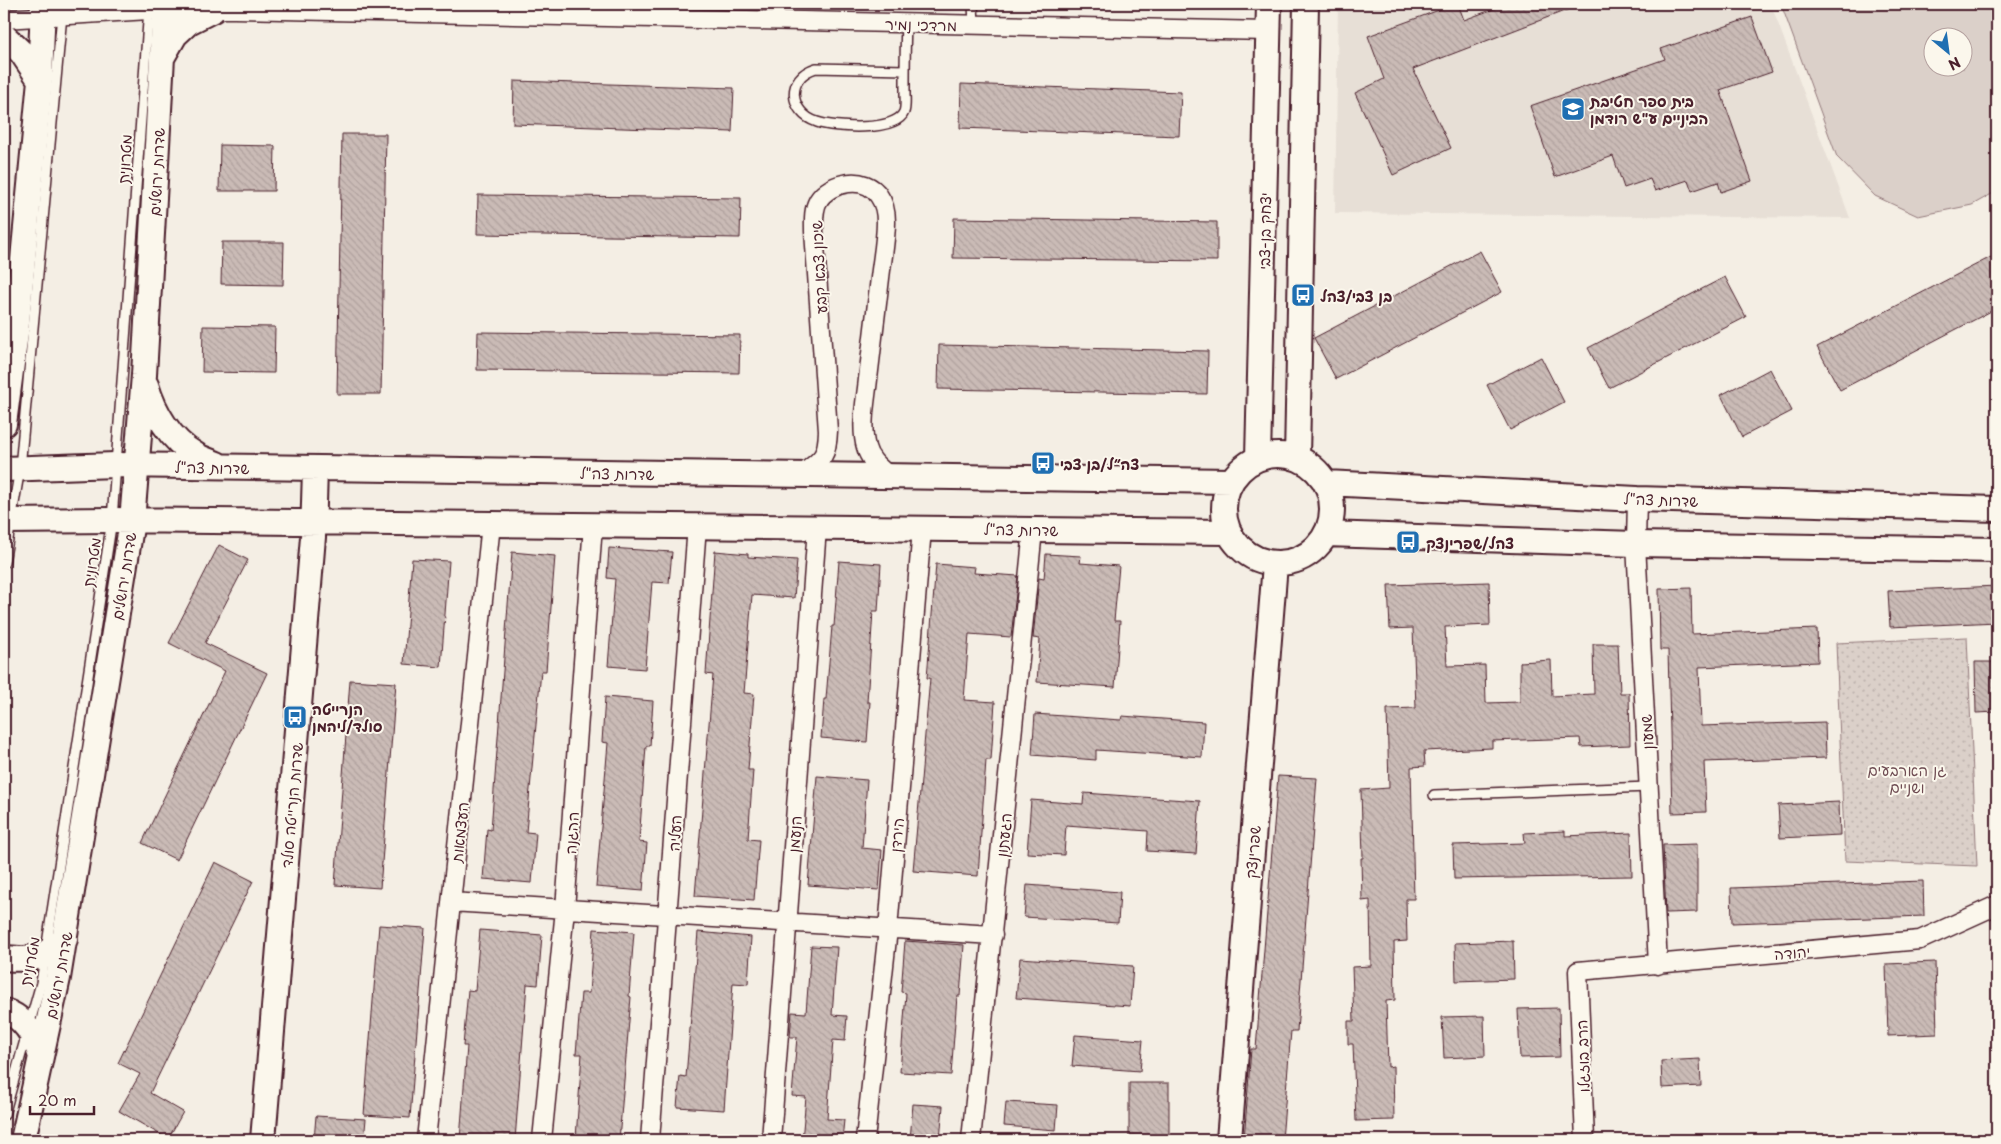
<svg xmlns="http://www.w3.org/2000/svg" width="2001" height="1144" viewBox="0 0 2001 1144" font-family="'Playpen Sans','Playpen Sans Hebrew',sans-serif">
	<defs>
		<pattern id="park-dots" width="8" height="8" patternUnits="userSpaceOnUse" patternTransform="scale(1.25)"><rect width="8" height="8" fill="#dbd0c9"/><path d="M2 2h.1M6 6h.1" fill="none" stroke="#bdb2ad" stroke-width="1.8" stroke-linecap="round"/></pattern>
		<pattern id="building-back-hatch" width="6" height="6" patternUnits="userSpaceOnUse" patternTransform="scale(1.25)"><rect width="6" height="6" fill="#cabbb6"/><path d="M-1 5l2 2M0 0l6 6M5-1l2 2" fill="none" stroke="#afa09d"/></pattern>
	</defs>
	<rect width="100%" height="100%" fill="#f4eee4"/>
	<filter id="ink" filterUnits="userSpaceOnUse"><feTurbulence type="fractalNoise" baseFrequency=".02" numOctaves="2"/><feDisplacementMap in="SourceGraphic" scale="10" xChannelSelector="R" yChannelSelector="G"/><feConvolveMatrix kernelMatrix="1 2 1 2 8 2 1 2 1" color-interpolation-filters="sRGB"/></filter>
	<g filter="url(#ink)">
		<path fill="#e7dfd6" d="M 1338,4 L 1771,4 L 1850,218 L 1335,213 Z"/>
		<path fill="#dbd0c9" stroke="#92787a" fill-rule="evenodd" d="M 1781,4 L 1997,4 L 1997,191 L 1972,205 L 1918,216 L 1875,196 L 1837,157 ZM 1934,38 L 1964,38 L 1964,68 L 1934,68 Z"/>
		<path fill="url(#park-dots)" stroke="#92787a" d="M 1967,637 L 1977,866 L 1845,861 L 1836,643 Z"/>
		<path fill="url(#building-back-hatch)" stroke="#4a1f2b" d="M 1437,4 L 1458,4 L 1464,20 L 1507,4 L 1580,4 L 1580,5 L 1413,69 L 1451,148 L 1393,175 L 1355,93 L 1384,79 L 1368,36 L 1439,10 Z
			M 1752,17 L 1772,72 L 1720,90 L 1752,181 L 1721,192 L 1718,182 L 1692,191 L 1688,180 L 1655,191 L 1650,179 L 1624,188 L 1613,156 L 1555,177 L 1530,106 L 1665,59 L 1661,49 Z
			M 514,81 L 734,88 L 732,132 L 513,124 Z
			M 961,84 L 1181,92 L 1179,136 L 960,128 Z
			M 342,134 L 386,134 L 381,394 L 337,394 Z
			M 220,145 L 275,146 L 274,191 L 219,191 Z
			M 478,195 L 741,198 L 740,238 L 477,234 Z
			M 954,218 L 1217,222 L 1217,261 L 953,258 Z
			M 222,242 L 284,242 L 283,285 L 221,284 Z
			M 1480,251 L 1502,292 L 1336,379 L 1314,338 Z
			M 1991,257 L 1997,268 L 1997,308 L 1840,390 L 1817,347 Z
			M 1725,277 L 1746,317 L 1609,388 L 1588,348 Z
			M 203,326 L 275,327 L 274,373 L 202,372 Z
			M 478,332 L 740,335 L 739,373 L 477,370 Z
			M 939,345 L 1208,351 L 1207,394 L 938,389 Z
			M 1541,357 L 1564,402 L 1510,430 L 1487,385 Z
			M 1770,369 L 1792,411 L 1742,437 L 1721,395 Z
			M 219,545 L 248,560 L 205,643 L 267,673 L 177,860 L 142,843 L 225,671 L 169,643 Z
			M 609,548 L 672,552 L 669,583 L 652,582 L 645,669 L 608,666 L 615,579 L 607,578 Z
			M 715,551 L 748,554 L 748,557 L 797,560 L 794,598 L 752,595 L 744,693 L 754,694 L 748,770 L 753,770 L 748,839 L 759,840 L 754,900 L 695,896 L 713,675 L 706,674 Z
			M 512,552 L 555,556 L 546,671 L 541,671 L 526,832 L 536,833 L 532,883 L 483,879 L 487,829 L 491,830 Z
			M 1046,554 L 1081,556 L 1080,563 L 1119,566 L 1114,621 L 1120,621 L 1115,687 L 1037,682 L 1040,639 L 1033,638 L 1039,578 L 1044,579 Z
			M 412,559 L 449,561 L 441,667 L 404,664 Z
			M 839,561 L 881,564 L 878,611 L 873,611 L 867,702 L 870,702 L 867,742 L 821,738 L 824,699 L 826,699 L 832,626 L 834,626 Z
			M 936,564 L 975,567 L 974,573 L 1018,576 L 1011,637 L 969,634 L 964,700 L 995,702 L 991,760 L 986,760 L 978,876 L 913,871 L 930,678 L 927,678 Z
			M 1489,582 L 1490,625 L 1445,627 L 1447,666 L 1485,665 L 1486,703 L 1520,702 L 1520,662 L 1551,660 L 1552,696 L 1594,694 L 1593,644 L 1618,644 L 1620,693 L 1629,693 L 1630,745 L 1581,747 L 1580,738 L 1492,741 L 1492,748 L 1424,751 L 1425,766 L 1411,767 L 1414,899 L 1406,899 L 1407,941 L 1394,942 L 1395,1000 L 1386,1001 L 1388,1067 L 1393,1066 L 1394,1120 L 1356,1121 L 1353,1044 L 1348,1044 L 1348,1021 L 1354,1021 L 1352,967 L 1371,966 L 1370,900 L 1362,901 L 1361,858 L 1363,858 L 1361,790 L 1389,788 L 1387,709 L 1416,708 L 1413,628 L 1390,629 L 1388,585 Z
			M 1997,586 L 1997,622 L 1890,627 L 1888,591 Z
			M 1691,588 L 1692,634 L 1817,629 L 1818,662 L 1699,667 L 1701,726 L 1825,722 L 1826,758 L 1704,762 L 1706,812 L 1672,813 L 1668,650 L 1660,650 L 1659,589 Z
			M 1975,662 L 1997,662 L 1997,712 L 1976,713 Z
			M 350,680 L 396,683 L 380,888 L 335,885 Z
			M 605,697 L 653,701 L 650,746 L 646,746 L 639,842 L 647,843 L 643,891 L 596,887 L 608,743 L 602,742 Z
			M 1035,714 L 1121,720 L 1122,716 L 1204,722 L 1202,757 L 1096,750 L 1096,760 L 1032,755 Z
			M 817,776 L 867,780 L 862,848 L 882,850 L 879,890 L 808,885 Z
			M 1278,776 L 1317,778 L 1297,1031 L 1291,1031 L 1282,1140 L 1244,1140 L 1251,1049 L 1256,1049 Z
			M 1084,793 L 1200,801 L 1196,854 L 1147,851 L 1148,831 L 1066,825 L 1064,855 L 1027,853 L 1031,800 L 1083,804 Z
			M 1839,802 L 1840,835 L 1780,838 L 1778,805 Z
			M 1565,831 L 1565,836 L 1631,833 L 1632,876 L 1454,879 L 1453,845 L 1525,843 L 1524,833 Z
			M 1697,844 L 1697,912 L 1666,913 L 1663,845 Z
			M 215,862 L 253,881 L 150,1093 L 183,1112 L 168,1139 L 119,1111 L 140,1074 L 118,1063 Z
			M 1923,881 L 1924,916 L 1732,923 L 1731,888 Z
			M 1027,885 L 1120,892 L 1118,923 L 1024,917 Z
			M 379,925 L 425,928 L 410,1118 L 364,1115 Z
			M 594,929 L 634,932 L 629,996 L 631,997 L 619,1140 L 576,1138 L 582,1054 L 576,1054 L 581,993 L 589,993 Z
			M 480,930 L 542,935 L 538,985 L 527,984 L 515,1140 L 460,1140 L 467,1046 L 463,1046 L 468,990 L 475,991 Z
			M 698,932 L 751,937 L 748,984 L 733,983 L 724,1110 L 677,1107 L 680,1076 L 686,1077 Z
			M 905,941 L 964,945 L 960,996 L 957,996 L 951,1075 L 900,1072 L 906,993 L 901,992 Z
			M 1513,941 L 1514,979 L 1456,981 L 1455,943 Z
			M 811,946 L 837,947 L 832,1015 L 847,1016 L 845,1041 L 833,1040 L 827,1119 L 844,1120 L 842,1140 L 802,1140 L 806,1097 L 792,1096 L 797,1037 L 790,1037 L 792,1012 L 806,1013 Z
			M 1020,958 L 1133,966 L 1130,1006 L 1016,998 Z
			M 1935,962 L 1937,1034 L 1888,1036 L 1886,964 Z
			M 1559,1008 L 1560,1057 L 1520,1058 L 1518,1009 Z
			M 1484,1016 L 1485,1056 L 1444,1058 L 1442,1017 Z
			M 1075,1035 L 1143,1040 L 1140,1071 L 1072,1066 Z
			M 1700,1059 L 1701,1086 L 1662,1088 L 1661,1061 Z
			M 1129,1083 L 1169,1083 L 1169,1140 L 1129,1140 Z
			M 1006,1102 L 1058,1105 L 1056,1130 L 1004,1126 Z
			M 913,1104 L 943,1106 L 940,1140 L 910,1140 Z
			M 316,1116 L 366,1119 L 364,1140 L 314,1140 Z"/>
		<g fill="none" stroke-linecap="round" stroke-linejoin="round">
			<g stroke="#4a1f2b" stroke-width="12">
				<path id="lane" d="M 973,4 L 974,25
					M 905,70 L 816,68 C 785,77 789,113 817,122 C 834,128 896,132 904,112 C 906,107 905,98 905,93 C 905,70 905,47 906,24
					M 4,563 L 20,468 L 63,4
					M 1434,795 L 1649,787
					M 4,1115 L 41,983 L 112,520 L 149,8"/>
			</g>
			<g stroke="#4a1f2b" stroke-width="21">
				<path id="street" d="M 4,19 L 165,9 L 234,9 L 1268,31
					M 801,475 C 822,459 827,458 828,431 C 823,364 818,297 814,231 C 814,221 813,210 818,201 C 830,181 866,175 879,196 C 884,203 886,214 886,222 C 886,240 882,260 880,278 C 876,312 872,346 868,379 C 866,400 860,426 866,447 C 869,460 880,468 889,476
					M 1637,499 L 1636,544 L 1658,965
					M 451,902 L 993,935
					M 426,1140 L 491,524
					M 542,1140 L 565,909 L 593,525
					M 650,1140 L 697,526
					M 771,1140 L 817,528
					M 865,1140 L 888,929 L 922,529
					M 971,1140 L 1033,530
					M 1585,1140 L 1578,971 L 1920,940 L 1997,905"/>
			</g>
			<g stroke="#4a1f2b" stroke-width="28">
				<path id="secondary" d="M 4,36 L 22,53 L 40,80
					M 163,56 L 175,35 L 189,22 L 213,10
					M 146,385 C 154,412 170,440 196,455 C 202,459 210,461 217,464
					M 4,424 L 16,333 L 40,80 L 43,4
					M1224 509a54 54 0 1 1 108 0a54 54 0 1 1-108 0Z
					M 1258,458 L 1269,4
					M 1297,458 L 1306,4
					M 4,469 L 115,465 L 1231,481
					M 1326,483 L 1637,499 L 1997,509
					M 4,521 L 112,520 L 1228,532
					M 1326,534 L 1636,544 L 1997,550
					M 4,958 C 34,961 42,958 65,939
					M 4,1011 C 25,1017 35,1037 41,1057
					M 23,1140 L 58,978 L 132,521 L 144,375 L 165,4
					M 263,1140 L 313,537 L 315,469
					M 1229,1140 L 1275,564"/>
			</g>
			<use href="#lane" stroke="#fbf7ec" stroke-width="9"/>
			<use href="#street" stroke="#fbf7ec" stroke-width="18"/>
			<use href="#secondary" stroke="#fbf7ec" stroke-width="24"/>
		</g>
	</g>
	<defs>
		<g id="school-square" transform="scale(1.25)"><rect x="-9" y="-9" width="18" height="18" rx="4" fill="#1f6fb2" stroke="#fbf7ec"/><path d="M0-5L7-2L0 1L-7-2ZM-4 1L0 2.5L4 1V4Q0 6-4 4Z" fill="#fff"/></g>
		<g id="bus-square" transform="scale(1.25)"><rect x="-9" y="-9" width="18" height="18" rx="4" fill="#1f6fb2" stroke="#fbf7ec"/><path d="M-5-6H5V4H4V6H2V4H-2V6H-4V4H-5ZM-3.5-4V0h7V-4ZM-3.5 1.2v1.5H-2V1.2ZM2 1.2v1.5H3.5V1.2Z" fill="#fff"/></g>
	</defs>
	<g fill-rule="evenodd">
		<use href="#school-square" x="1573" y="109"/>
		<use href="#bus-square" x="1303" y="295"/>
		<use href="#bus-square" x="1043" y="463"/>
		<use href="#bus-square" x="1408" y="542"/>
		<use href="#bus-square" x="295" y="717"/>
	</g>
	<g text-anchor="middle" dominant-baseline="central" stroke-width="4" stroke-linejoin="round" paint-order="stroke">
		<g font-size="15" fill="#4a1f2b" stroke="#fbf7ec">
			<text transform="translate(921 24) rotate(1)">מרדכי נמיר</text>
			<text transform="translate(124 159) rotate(-86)">מטרונית</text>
			<text transform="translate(156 172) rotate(-87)">שדרות ירושלים</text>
			<text transform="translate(1264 231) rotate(-89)">יצחק בן-צבי</text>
			<text transform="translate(818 267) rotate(-93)">שיכון צבא קבע</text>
			<text transform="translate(212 467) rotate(1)">שדרות צה"ל</text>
			<text transform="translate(617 473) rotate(1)">שדרות צה"ל</text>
			<text transform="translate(1661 499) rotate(2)">שדרות צה"ל</text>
			<text transform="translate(1021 529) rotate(1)">שדרות צה"ל</text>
			<text transform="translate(91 562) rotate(-81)">מטרונית</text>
			<text transform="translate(123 576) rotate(-81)">שדרות ירושלים</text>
			<text transform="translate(1646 732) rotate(-93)">שמעון</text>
			<text transform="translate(291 805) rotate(-85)">שדרות הנרייטה סולד</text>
			<text transform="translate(459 832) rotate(-84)">העצמאות</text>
			<text transform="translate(571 833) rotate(-86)">ההגנה</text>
			<text transform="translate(674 833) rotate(-86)">העליה</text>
			<text transform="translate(794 834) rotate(-86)">הנעמן</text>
			<text transform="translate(896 835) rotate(-85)">הירדן</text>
			<text transform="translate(1003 835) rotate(-84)">הגעתון</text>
			<text transform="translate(1252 852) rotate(-85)">שפרינצק</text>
			<text transform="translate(1792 952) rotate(-5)">יהודה</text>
			<text transform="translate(29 961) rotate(-79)">מטרונית</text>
			<text transform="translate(58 975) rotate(-79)">שדרות ירושלים</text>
			<text transform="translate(1582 1056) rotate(-92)">הרב בוזגלו</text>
		</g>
		<g font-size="15" font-weight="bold" fill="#4a1f2b" stroke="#fbf7ec" text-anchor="start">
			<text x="1590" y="100">בית ספר חטיבת<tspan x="1590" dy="17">הביניים ע"ש רודמן</tspan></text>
			<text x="1320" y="295">בן צבי/צהל</text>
			<text x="1060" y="463">צה״ל/בן צבי</text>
			<text x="1426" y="542">צהל/שפרינצק</text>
			<text x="312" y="708">הנרייטה<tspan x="312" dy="17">סולד/ליהמן</tspan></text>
		</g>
		<g font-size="15" fill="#6e4b52" stroke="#fbf7ec">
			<text x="1907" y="769">גן הארבעים<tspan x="1907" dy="17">ושניים</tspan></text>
		</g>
	</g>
	<rect width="2001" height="1144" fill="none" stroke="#fbf7ec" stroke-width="20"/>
	<rect x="10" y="10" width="1981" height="1124" fill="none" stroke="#4a1f2b" stroke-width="2" filter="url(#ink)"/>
	<g transform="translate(1948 52) rotate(151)"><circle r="24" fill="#fbf7ec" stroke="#b4a19f"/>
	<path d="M0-4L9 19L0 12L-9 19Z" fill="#1f6fb2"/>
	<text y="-8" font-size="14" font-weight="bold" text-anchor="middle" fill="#4a1f2b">N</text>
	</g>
	<path d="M30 1106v8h64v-8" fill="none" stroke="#4a1f2b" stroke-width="2.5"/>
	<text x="38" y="1106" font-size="15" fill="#4a1f2b" stroke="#fbf7ec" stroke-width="4" paint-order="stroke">20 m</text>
</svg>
